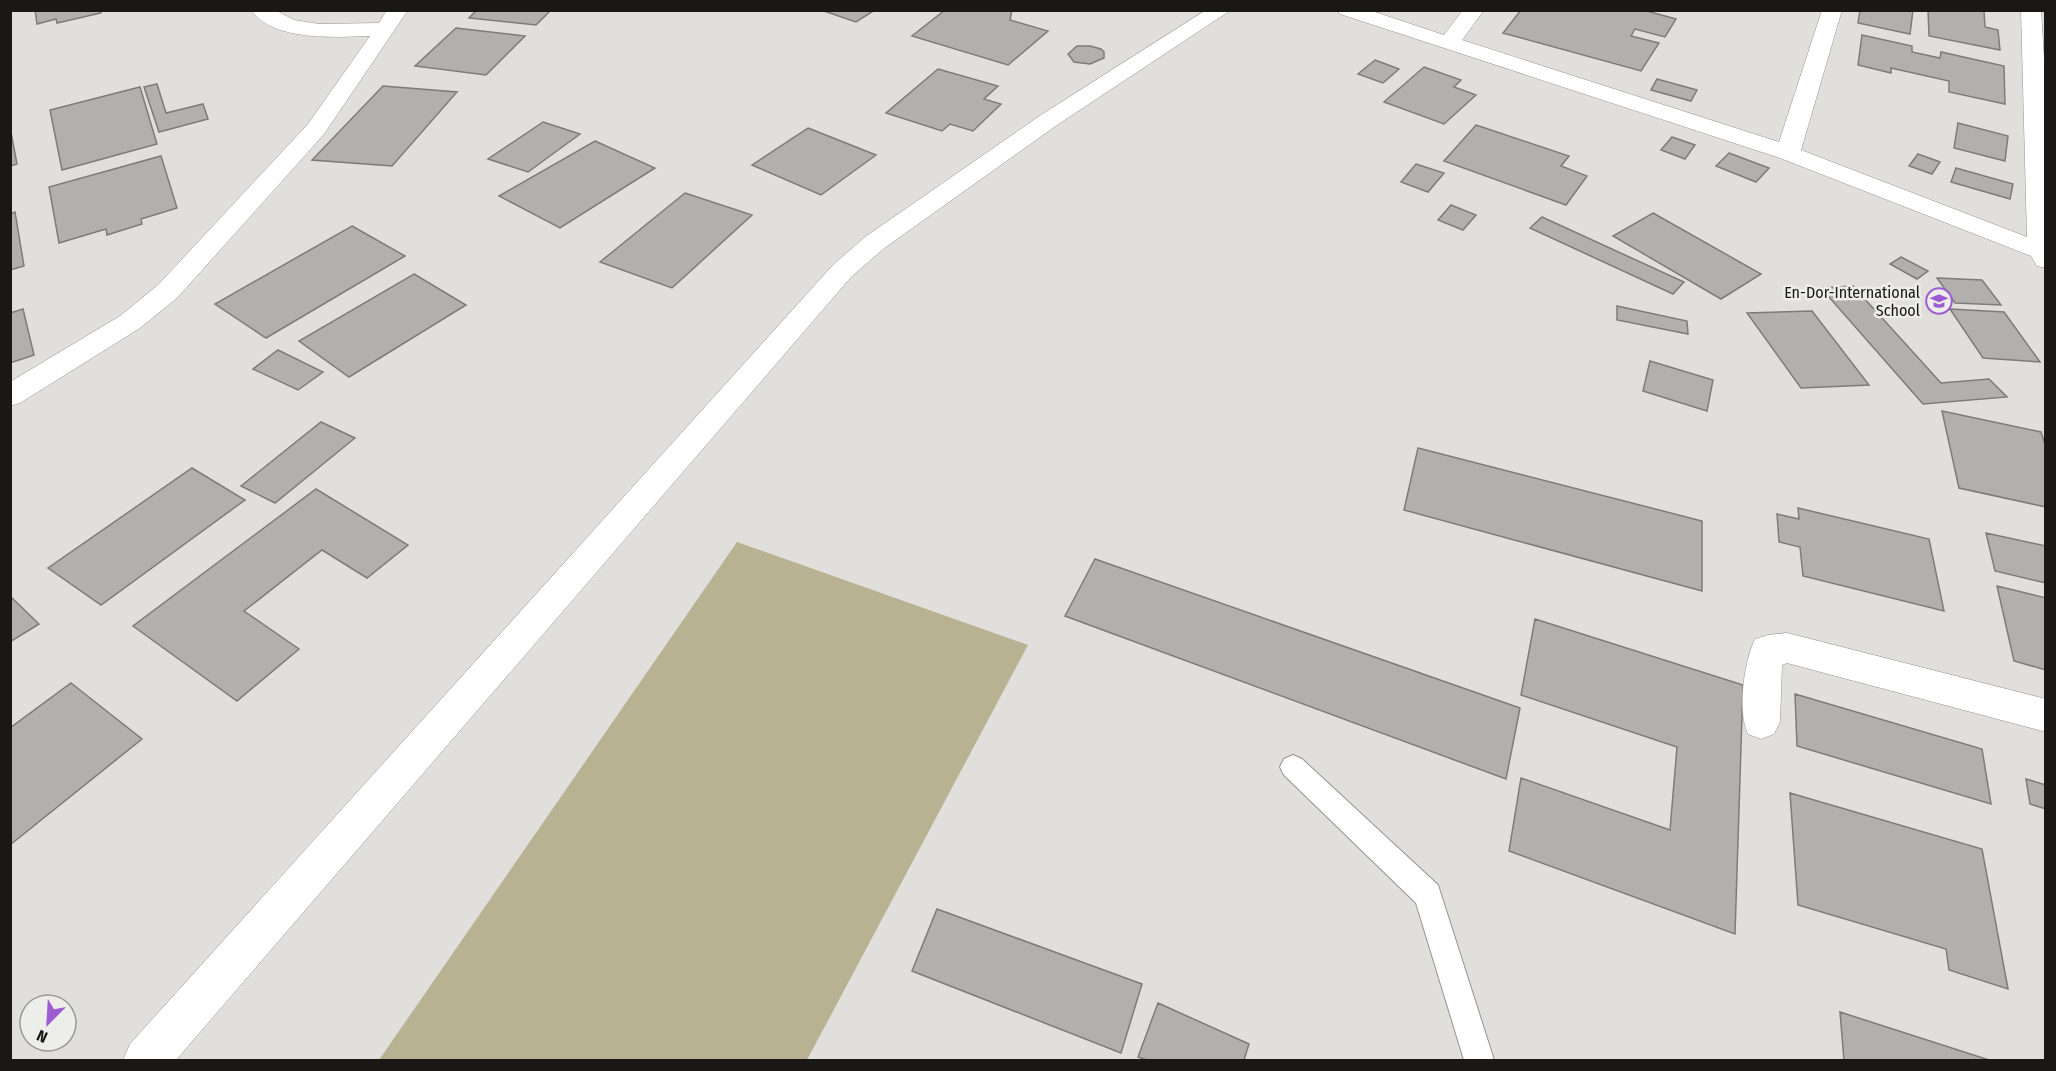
<svg xmlns="http://www.w3.org/2000/svg" width="2056" height="1071" viewBox="0 0 2056 1071" font-family="'Fira Sans Condensed',sans-serif">
	<rect width="100%" height="100%" fill="#e0dfdc"/>
	<path fill="#b9b292" d="M 737,542 L 1028,645 L 807,1060 L 379,1060 Z"/>
	<path fill="#b1b0ad" stroke="#7d7c79" stroke-width="1.5" d="M 35,10 L 101,10 L 101,13 L 57,23 L 56,19 L 37,24 Z
		M 477,10 L 551,10 L 536,25 L 469,18 Z
		M 821,10 L 875,10 L 856,22 Z
		M 945,10 L 1012,10 L 1010,20 L 1048,31 L 1008,65 L 912,36 Z
		M 1521,10 L 1643,10 L 1676,19 L 1665,37 L 1635,29 L 1631,36 L 1659,43 L 1641,71 L 1503,33 Z
		M 1860,10 L 1913,10 L 1910,34 L 1858,23 Z
		M 1928,10 L 1984,11 L 1985,27 L 1998,30 L 2000,50 L 1929,36 Z
		M 456,28 L 525,36 L 486,75 L 415,66 Z
		M 1862,35 L 1912,46 L 1912,52 L 1940,58 L 1941,52 L 2004,66 L 2005,104 L 1949,92 L 1949,81 L 1891,68 L 1891,73 L 1858,65 Z
		M 1077,46 L 1090,46 L 1101,49 L 1104,52 L 1104,58 L 1090,64 L 1074,62 L 1068,54 Z
		M 1375,60 L 1399,69 L 1383,83 L 1358,74 Z
		M 1424,67 L 1461,80 L 1454,87 L 1476,95 L 1444,124 L 1384,102 Z
		M 938,69 L 998,86 L 984,99 L 1001,104 L 973,131 L 950,124 L 942,131 L 886,113 Z
		M 1657,79 L 1697,90 L 1691,101 L 1651,90 Z
		M 157,84 L 166,113 L 203,104 L 208,119 L 159,132 L 144,87 Z
		M 383,86 L 457,92 L 392,166 L 312,160 Z
		M 140,87 L 157,144 L 62,170 L 50,110 Z
		M 543,122 L 580,134 L 528,172 L 488,159 Z
		M 1958,123 L 2008,136 L 2005,161 L 1954,148 Z
		M 1476,125 L 1569,156 L 1561,166 L 1587,176 L 1566,205 L 1444,161 Z
		M 10,127 L 17,164 L 10,166 Z
		M 808,128 L 876,155 L 821,195 L 752,165 Z
		M 1672,137 L 1695,145 L 1685,159 L 1661,150 Z
		M 595,141 L 655,168 L 560,228 L 499,196 Z
		M 1729,153 L 1769,168 L 1756,182 L 1716,166 Z
		M 1918,154 L 1940,162 L 1932,174 L 1909,166 Z
		M 161,156 L 177,208 L 141,219 L 142,224 L 107,235 L 106,229 L 59,243 L 49,187 Z
		M 1416,164 L 1444,173 L 1428,192 L 1401,182 Z
		M 1956,168 L 2013,184 L 2010,199 L 1951,182 Z
		M 685,193 L 752,215 L 672,288 L 600,262 Z
		M 1451,205 L 1476,215 L 1463,230 L 1438,220 Z
		M 15,212 L 24,266 L 10,270 L 10,214 Z
		M 1653,213 L 1761,274 L 1721,299 L 1613,236 Z
		M 1542,217 L 1684,282 L 1673,294 L 1530,228 Z
		M 352,226 L 405,256 L 266,338 L 215,304 Z
		M 1901,257 L 1928,271 L 1917,279 L 1890,264 Z
		M 414,274 L 466,305 L 349,377 L 299,341 Z
		M 1937,278 L 1982,280 L 2001,305 L 1955,303 Z
		M 1853,286 L 1941,383 L 1989,379 L 2007,397 L 1923,404 L 1821,288 Z
		M 1617,306 L 1687,321 L 1688,334 L 1617,320 Z
		M 23,309 L 34,355 L 10,363 L 10,313 Z
		M 1950,309 L 2004,312 L 2040,362 L 1983,358 Z
		M 1812,311 L 1869,385 L 1801,388 L 1747,313 Z
		M 278,350 L 323,372 L 298,390 L 253,369 Z
		M 1650,361 L 1713,380 L 1707,411 L 1643,391 Z
		M 1942,411 L 2041,432 L 2046,447 L 2046,507 L 1959,488 Z
		M 321,422 L 355,438 L 275,503 L 241,486 Z
		M 1418,448 L 1702,521 L 1702,591 L 1404,510 Z
		M 192,468 L 245,500 L 101,605 L 48,568 Z
		M 316,489 L 408,545 L 367,578 L 322,550 L 244,611 L 299,649 L 237,701 L 133,626 Z
		M 1798,508 L 1929,539 L 1944,611 L 1803,576 L 1800,547 L 1779,542 L 1777,514 L 1799,519 Z
		M 1986,533 L 2046,546 L 2046,583 L 1995,571 Z
		M 1095,559 L 1520,708 L 1506,779 L 1065,616 Z
		M 1997,586 L 2046,598 L 2046,670 L 2014,661 Z
		M 10,596 L 39,624 L 10,642 Z
		M 1535,619 L 1743,685 L 1735,934 L 1509,851 L 1521,778 L 1670,830 L 1677,747 L 1521,695 Z
		M 71,683 L 142,739 L 10,845 L 10,728 Z
		M 1795,694 L 1982,749 L 1991,804 L 1797,746 Z
		M 2026,779 L 2046,785 L 2046,809 L 2030,804 Z
		M 1790,793 L 1982,849 L 2008,989 L 1949,970 L 1946,949 L 1798,905 Z
		M 937,909 L 1142,984 L 1121,1053 L 912,971 Z
		M 1158,1003 L 1249,1044 L 1244,1060 L 1147,1060 L 1138,1057 Z
		M 1840,1012 L 1989,1060 L 1844,1060 Z"/>
	<g fill="none" stroke-linecap="round" stroke-linejoin="round">
		<g stroke="#949491" stroke-width="2">
			<path id="lane" d="M 1293,755 L 1302,759 L 1438,885 L 1494,1060 L 1464,1060 L 1416,903 L 1284,775 L 1280,767 L 1284,759 Z"/>
		</g>
		<g stroke="#949491" stroke-width="1">
			<path id="street" d="M 251,10 L 275,10 L 294,20 L 319,24 L 379,23 L 387,10 L 408,10 L 324,134 L 178,297 L 140,328 L 20,403 L 10,406 L 10,382 L 120,316 L 158,285 L 308,124 L 370,36 C 336,37 274,42 251,10 Z
				M 1206,10 L 1231,10 L 1057,125 L 883,249 L 851,277 L 176,1060 L 123,1060 L 130,1044 L 833,265 L 865,237 L 1041,115 Z
				M 1337,10 L 1369,10 L 1444,35 L 1463,10 L 1484,10 L 1462,40 L 1779,142 L 1822,10 L 1842,10 L 1801,150 L 2027,237 L 2021,10 L 2041,10 L 2046,90 L 2046,268 L 2037,266 L 2031,256 L 1780,158 L 1340,14 Z
				M 1787,633 L 2046,699 L 2046,732 L 1787,663 L 1782,665 L 1780,722 L 1774,734 L 1761,739 L 1748,734 C 1737,711 1744,662 1755,639 L 1768,635 Z"/>
		</g>
		<use href="#lane" fill="#fff" fill-rule="evenodd"/>
		<use href="#street" fill="#fff" fill-rule="evenodd"/>
	</g>
	<defs>
		<g id="school-ring" transform="scale(1.35)"><circle r="9.5" fill="#edede9" stroke="#9d5cd2" stroke-width="1.5"/><path d="M0-5L7-2L0 1L-7-2ZM-4 1L0 2.5L4 1V4Q0 6-4 4Z" fill="#9d5cd2"/></g>
	</defs>
	<g fill-rule="evenodd">
		<use href="#school-ring" x="1939" y="301"/>
	</g>
	<g text-anchor="middle" dominant-baseline="central" stroke-width="5" stroke-linejoin="round" paint-order="stroke">
		<g font-size="16" fill="#191817" stroke="#edede9" text-anchor="end">
			<text x="1920" y="292">En-Dor-International<tspan x="1920" dy="18">School</tspan></text>
		</g>
	</g>
	<rect width="2056" height="1071" fill="none" stroke="#191817" stroke-width="24"/>
	<g transform="translate(48 1023) rotate(204)"><circle r="28" fill="#edede9" stroke="#989895" stroke-width="1.5"/>
	<path d="M0-4.5L10 22L0 15L-10 22Z" fill="#9d5cd2"/>
	<text y="-9" font-size="16" font-weight="bold" text-anchor="middle" fill="#191817">N</text>
	</g>
</svg>
